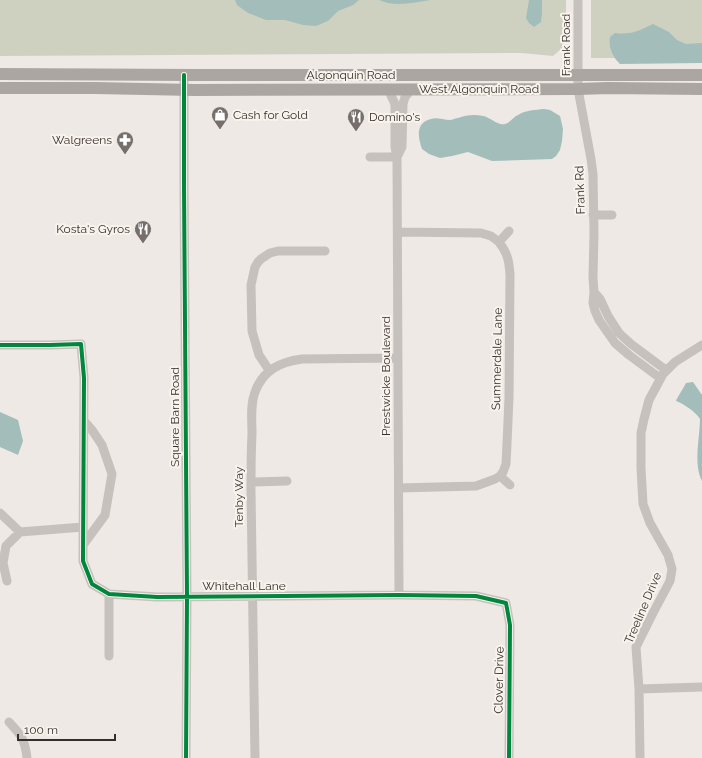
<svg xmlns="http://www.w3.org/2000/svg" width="702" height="758" viewBox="0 0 702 758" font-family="Raleway,sans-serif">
	<rect width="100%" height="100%" fill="#eee9e4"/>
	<path fill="#cfd1c0" d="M 0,0 L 566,0 L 566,28 L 563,47 L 553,56 L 522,53 L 0,56 Z
		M 591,0 L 702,0 L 702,58 L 591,58 Z"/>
	<path fill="#a3bdbb" d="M 235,0 L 359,0 L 353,5 L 338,11 L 328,21 L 316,26 L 303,25 L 285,20 L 266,20 L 248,13 L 237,5 Z
		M 379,0 L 430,0 C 415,3 392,7 379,0 Z
		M 529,0 L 542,0 L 542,13 L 541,22 L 534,27 L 529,23 L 526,18 Z
		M 653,24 L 669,32 L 677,40 L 686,44 L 702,43 L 702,63 L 620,64 C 613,58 608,47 610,37 L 615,33 C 632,35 638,31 653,24 Z
		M 544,109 L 550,110 L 560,116 L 563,129 L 562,141 L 560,150 L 556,156 L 552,159 L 492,161 L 468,152 L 452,156 L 440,158 L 429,154 L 422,149 C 418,137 415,123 431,119 C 437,117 443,120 450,120 C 452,120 456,118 458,118 C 466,115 475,114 483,116 C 490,117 498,126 505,124 C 510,123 513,117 518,115 C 526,110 535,110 544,109 Z
		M 693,382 L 702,395 L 702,481 C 693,464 700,437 700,419 C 696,412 684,404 676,401 C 678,396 683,389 686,383 Z
		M 0,412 L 18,420 L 23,441 L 18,455 L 0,447 Z"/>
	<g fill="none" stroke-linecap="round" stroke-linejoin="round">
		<path stroke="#c7c1bd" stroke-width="9" d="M 578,0 L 578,89 L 591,159 L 593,174 L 594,233 L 593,278 L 594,292 L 593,303 L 595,311 L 599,320 L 615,343 L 629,355 L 660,378
			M 184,75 L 184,187 L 187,596 L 186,758
			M 388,89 L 395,104 L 395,147 L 397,157 L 399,595
			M 370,157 L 397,157
			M 397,157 L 402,147 L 403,104 L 405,97 L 410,91 L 415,89
			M 593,215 L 612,215
			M 398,232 L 481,233 L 491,236 L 499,242
			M 594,292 L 600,299 L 608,316 L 619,333 L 631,344 L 666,370
			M 0,345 L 50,345 L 81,344 L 84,378 L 83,561 L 92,584 L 109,594 L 157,597 L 399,595 L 476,596 L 506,603 L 510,625 L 509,758
			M 269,370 L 259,355 L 252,331 L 251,285 L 255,267 L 258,262 L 261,259 L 270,253 L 278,251 L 325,251
			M 500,476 L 510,485
			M 251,482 L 287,481
			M 399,488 L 476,486 L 495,479 L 500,476 L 503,472 L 506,464 L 507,444 L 509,398 L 510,275 C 509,261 508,254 499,242 L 509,231
			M 0,513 L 20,532
			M 83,545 L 105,515 L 112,474 L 102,445 L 92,430 L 84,421
			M 7,581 L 3,563 L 6,546 L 20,532 L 83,527
			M 109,656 L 109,594
			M 639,689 L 636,647 L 654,611 L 670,581 L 672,569 L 668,555 L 650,523 L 643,504 L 641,468 L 641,433 L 644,419 L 649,400 L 663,374 L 675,362 L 702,345
			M 9,722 C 21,735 25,739 27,758
			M 255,758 C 253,669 252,580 251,491 C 251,472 251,453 252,434 C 252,420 250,405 255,392 C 263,370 280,362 302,359 L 397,358
			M 640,758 L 639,689 L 702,687"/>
		<path stroke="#aca6a2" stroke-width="12" d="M 0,74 L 194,75 L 702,75
			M 0,88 L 95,88 L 194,90 L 578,89 L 608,88 L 702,89"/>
		<g stroke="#f9f3ed" stroke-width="6">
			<path id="cycleway" d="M 184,75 L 184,187 L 187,596 L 186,758
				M 0,345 L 50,345 L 81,344 L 84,378 L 83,561 L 92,584 L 109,594 L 157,597 L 399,595 L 476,596 L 506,603 L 510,625 L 509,758"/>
		</g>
		<use href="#cycleway" stroke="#00873e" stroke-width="4"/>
	</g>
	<defs>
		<g id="shop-pin" transform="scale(0.9)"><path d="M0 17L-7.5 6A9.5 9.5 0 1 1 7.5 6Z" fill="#776f6c" stroke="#f9f3ed"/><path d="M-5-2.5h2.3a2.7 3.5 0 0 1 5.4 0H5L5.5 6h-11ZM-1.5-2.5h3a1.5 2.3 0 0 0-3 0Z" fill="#fff"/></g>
		<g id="restaurant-pin" transform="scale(0.9)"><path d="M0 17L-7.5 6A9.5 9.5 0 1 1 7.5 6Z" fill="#776f6c" stroke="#f9f3ed"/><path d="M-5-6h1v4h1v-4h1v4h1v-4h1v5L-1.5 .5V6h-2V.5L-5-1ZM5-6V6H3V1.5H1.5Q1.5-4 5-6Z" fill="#fff"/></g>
		<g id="pharmacy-pin" transform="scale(0.9)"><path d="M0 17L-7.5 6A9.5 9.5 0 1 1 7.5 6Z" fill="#776f6c" stroke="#f9f3ed"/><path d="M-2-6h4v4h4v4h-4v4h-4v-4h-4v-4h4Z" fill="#fff"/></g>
	</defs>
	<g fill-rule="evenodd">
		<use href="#shop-pin" x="220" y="115"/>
		<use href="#restaurant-pin" x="356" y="117"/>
		<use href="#pharmacy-pin" x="125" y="140"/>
		<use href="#restaurant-pin" x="143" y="229"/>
	</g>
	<g text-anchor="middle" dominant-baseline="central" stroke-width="4" stroke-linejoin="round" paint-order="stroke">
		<g font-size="12" fill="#372e2b" stroke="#f9f3ed">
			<text transform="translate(566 45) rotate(-90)">Frank Road</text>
			<text x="351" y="75">Algonquin Road</text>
			<text x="479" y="89">West Algonquin Road</text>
			<text transform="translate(580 190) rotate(-92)">Frank Rd</text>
			<text transform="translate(497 359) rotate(-89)">Summerdale Lane</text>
			<text transform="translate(386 376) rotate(-90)">Prestwicke Boulevard</text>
			<text transform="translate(175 417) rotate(-90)">Square Barn Road</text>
			<text transform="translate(239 497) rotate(-90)">Tenby Way</text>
			<text x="244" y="586">Whitehall Lane</text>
			<text transform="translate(643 608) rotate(-67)">Treeline Drive</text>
			<text transform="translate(499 680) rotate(-89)">Clover Drive</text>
		</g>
		<g font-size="12" fill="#372e2b" stroke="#f9f3ed" text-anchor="start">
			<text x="233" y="115">Cash for Gold</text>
			<text x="369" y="117">Domino's</text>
			<text x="112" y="140" text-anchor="end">Walgreens</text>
			<text x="130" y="229" text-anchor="end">Kosta's Gyros</text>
		</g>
	</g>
	<path d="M18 734v6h97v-6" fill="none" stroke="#372e2b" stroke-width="2"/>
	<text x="24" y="734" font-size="12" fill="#372e2b" stroke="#f9f3ed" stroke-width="3" paint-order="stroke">100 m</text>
</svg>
